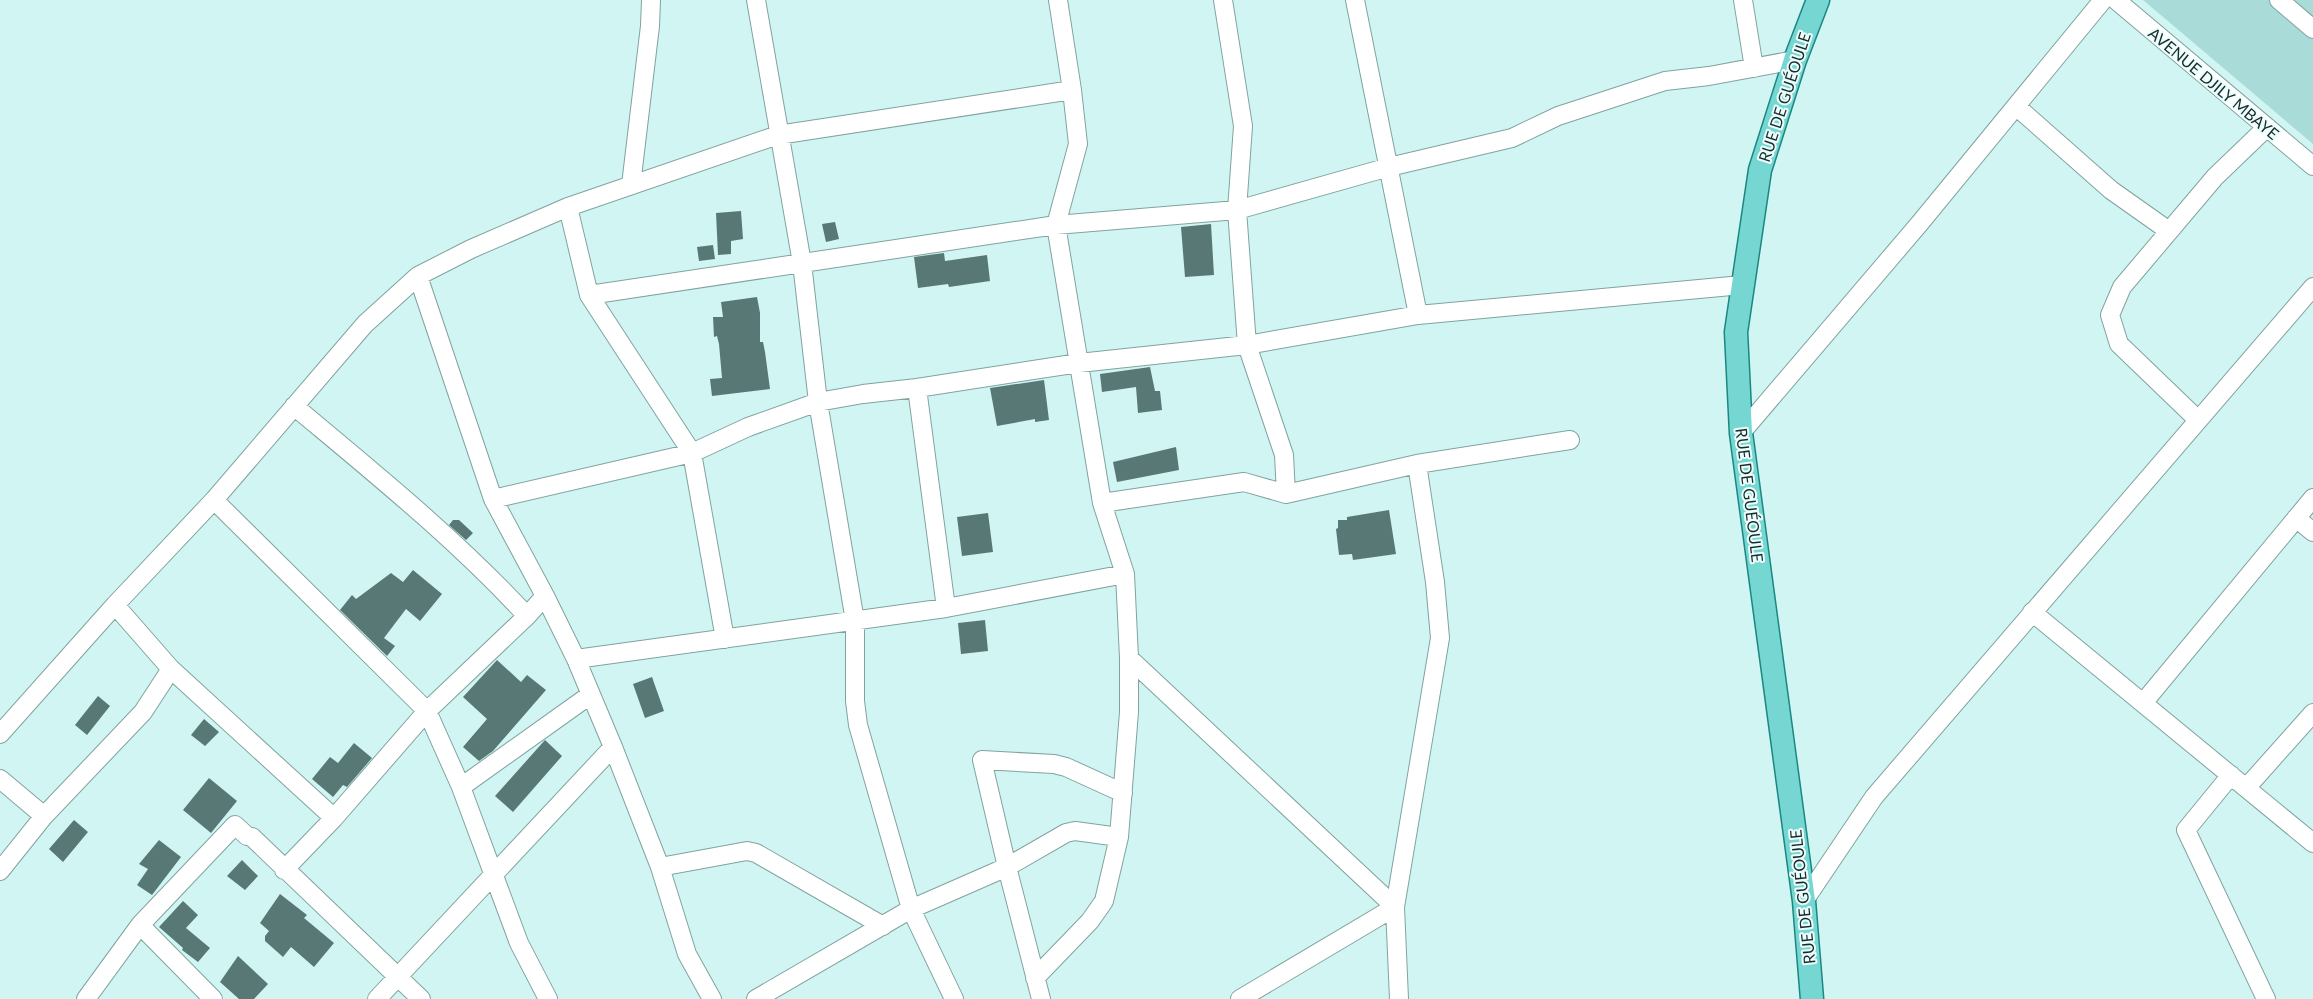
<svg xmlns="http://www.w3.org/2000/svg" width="2313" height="999" viewBox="0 0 2313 999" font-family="Lato,sans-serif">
	<rect width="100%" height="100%" fill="#d1f5f2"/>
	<path fill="#a9dcd8" d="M 2143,0 L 2313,0 L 2313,144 Z"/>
	<path fill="#587876" d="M 741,211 L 743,239 L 731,241 L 731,254 L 718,255 L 716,213 Z
		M 835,222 L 839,239 L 826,242 L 822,224 Z
		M 1211,224 L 1214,275 L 1185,277 L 1181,227 Z
		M 713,245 L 715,259 L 699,261 L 697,247 Z
		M 944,253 L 945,261 L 987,255 L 990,281 L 949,287 L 948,284 L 918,288 L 914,257 Z
		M 757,297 L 760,313 L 760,342 L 763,342 L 765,352 L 770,389 L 712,396 L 710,379 L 722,378 L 719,344 L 717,336 L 714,337 L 713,317 L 723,317 L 721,302 Z
		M 1150,367 L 1155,391 L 1160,391 L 1162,410 L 1138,413 L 1136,387 L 1102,392 L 1100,374 Z
		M 1044,380 L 1049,420 L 1035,422 L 1035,419 L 997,426 L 990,388 Z
		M 1176,447 L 1179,470 L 1117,482 L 1113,462 Z
		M 1389,510 L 1396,554 L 1353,560 L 1352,554 L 1339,555 L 1336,529 L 1338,528 L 1338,520 L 1347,520 L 1347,517 Z
		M 988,513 L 993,552 L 962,556 L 957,517 Z
		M 453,520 L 459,520 L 473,533 L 466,540 L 449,525 Z
		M 413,570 L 442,594 L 420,621 L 406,609 L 384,638 L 395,646 L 387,656 L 340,610 L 352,595 L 356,599 L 391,573 L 403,582 Z
		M 985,620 L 988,651 L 961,654 L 958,623 Z
		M 497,660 L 521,682 L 527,675 L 546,690 L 493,751 L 479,761 L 463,747 L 487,719 L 463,697 Z
		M 652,677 L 664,711 L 645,718 L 633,684 Z
		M 98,696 L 110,706 L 87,735 L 75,725 Z
		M 204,719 L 219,732 L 205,746 L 191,735 Z
		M 545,740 L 562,756 L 513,812 L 495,796 Z
		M 354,743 L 372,758 L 347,787 L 343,785 L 333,797 L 312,779 L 330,757 L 338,763 Z
		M 209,778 L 237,801 L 211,833 L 183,810 Z
		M 74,820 L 88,832 L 63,862 L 49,849 Z
		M 159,840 L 181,857 L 152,895 L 137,885 L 148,869 L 139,864 Z
		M 242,860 L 258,876 L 245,890 L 227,876 Z
		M 280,894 L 307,915 L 304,918 L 334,943 L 314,967 L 291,947 L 283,957 L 265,941 L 265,936 L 269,931 L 260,923 Z
		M 183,901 L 198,915 L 186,928 L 210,948 L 198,962 L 182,950 L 183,948 L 159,927 Z
		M 238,956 L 268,984 L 254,999 L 239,999 L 220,982 Z"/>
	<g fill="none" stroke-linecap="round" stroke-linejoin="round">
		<g stroke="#81a3a0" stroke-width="20">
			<path id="minor" d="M 756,0 L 802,263 L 818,402 L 855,621 L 855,701 L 858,725 L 911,909 L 954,999
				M 1223,0 L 1243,126 L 1237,210 L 1247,345 L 1284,455 L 1286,494
				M 1355,0 L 1418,315
				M 1743,0 L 1754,68
				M 2116,0 L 2313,166
				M 2279,0 L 2313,29
				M 2017,107 L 2111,190 L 2169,231
				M 631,185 L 650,26 L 651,0
				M 568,207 L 589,295 L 692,453 L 725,639
				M 418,276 L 493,499 L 545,596 L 576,659 L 613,747 L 660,867 L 687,954 L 712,999
				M 589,295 L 1056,225 L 1237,210 L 1389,167 L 1512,138 L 1558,116 L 1665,81 L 1709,76 L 1795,60
				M 917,388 L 946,608
				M 294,406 C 374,473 456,539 527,616
				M 2198,420 L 2119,344 L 2110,315 L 2122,287 L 2215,177 L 2267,127
				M 1741,433 L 1920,223 L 2103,0
				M 493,499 L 692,453 L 748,427 L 818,402 L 863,394 L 917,388 L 1079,363 L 1247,345 L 1418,315 L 1742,285
				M 214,500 L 427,711 L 461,787 L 519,943 L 548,999
				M 1102,503 L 1244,482 L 1286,494 L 1417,464 L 1570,440
				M 2296,518 L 2313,532
				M 115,605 L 171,669 L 334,818
				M 2032,612 L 2313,843
				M 1129,658 L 1395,907 L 1399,999
				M 576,659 L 946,608 L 1125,574
				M 2143,703 L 2313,498
				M 0,734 L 115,605 L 214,500 L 365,324 L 418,276 L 471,249 L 568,207 L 778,135 L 1072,90
				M 2231,775 L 2186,830 L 2266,999
				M 0,779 L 44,816
				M 461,787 L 590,695
				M 2247,787 L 2313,713
				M 660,867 L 747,851 L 756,853 L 883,926
				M 284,870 L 334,818 L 427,711 L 527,616 L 545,596
				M 0,871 L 44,816 L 143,712 L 171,669
				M 1804,901 L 1874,797 L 2313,287
				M 140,925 L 213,999
				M 1035,978 L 1090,921 L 1104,901 L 1119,837 L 1129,712 L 1129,658 L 1125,574 L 1102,503 L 1056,225 L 1078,144 L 1072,90 L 1058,0
				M 86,999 L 140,925 L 235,825 L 247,836 L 252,837 L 421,999
				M 377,999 L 613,747
				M 756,999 L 911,909 L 1007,867 L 1066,833 L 1075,831 L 1119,837
				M 1041,999 L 1007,867 L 982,760 L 1054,764 L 1066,767 L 1123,793
				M 1240,999 L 1395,907 L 1440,638 L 1435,582 L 1417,464"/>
		</g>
		<g stroke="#1a8782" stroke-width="25">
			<path id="major" d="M 1812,999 L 1804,901 L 1741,433 L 1736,332 L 1760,170 L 1795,60 L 1818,0"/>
		</g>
		<use href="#minor" stroke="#fff" stroke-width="18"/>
		<use href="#major" stroke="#76d6d1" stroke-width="22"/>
	</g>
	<g text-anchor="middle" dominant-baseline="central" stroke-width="4" stroke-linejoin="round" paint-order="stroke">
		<g font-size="16" fill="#1b2928" stroke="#eafffd">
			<text transform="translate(2214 83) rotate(40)">AVENUE DJILY MBAYE</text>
			<text transform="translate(1784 97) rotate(-72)">RUE DE GUÉOULE</text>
			<text transform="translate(1750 495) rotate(83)">RUE DE GUÉOULE</text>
			<text transform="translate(1802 897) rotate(-96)">RUE DE GUÉOULE</text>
		</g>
	</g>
</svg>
